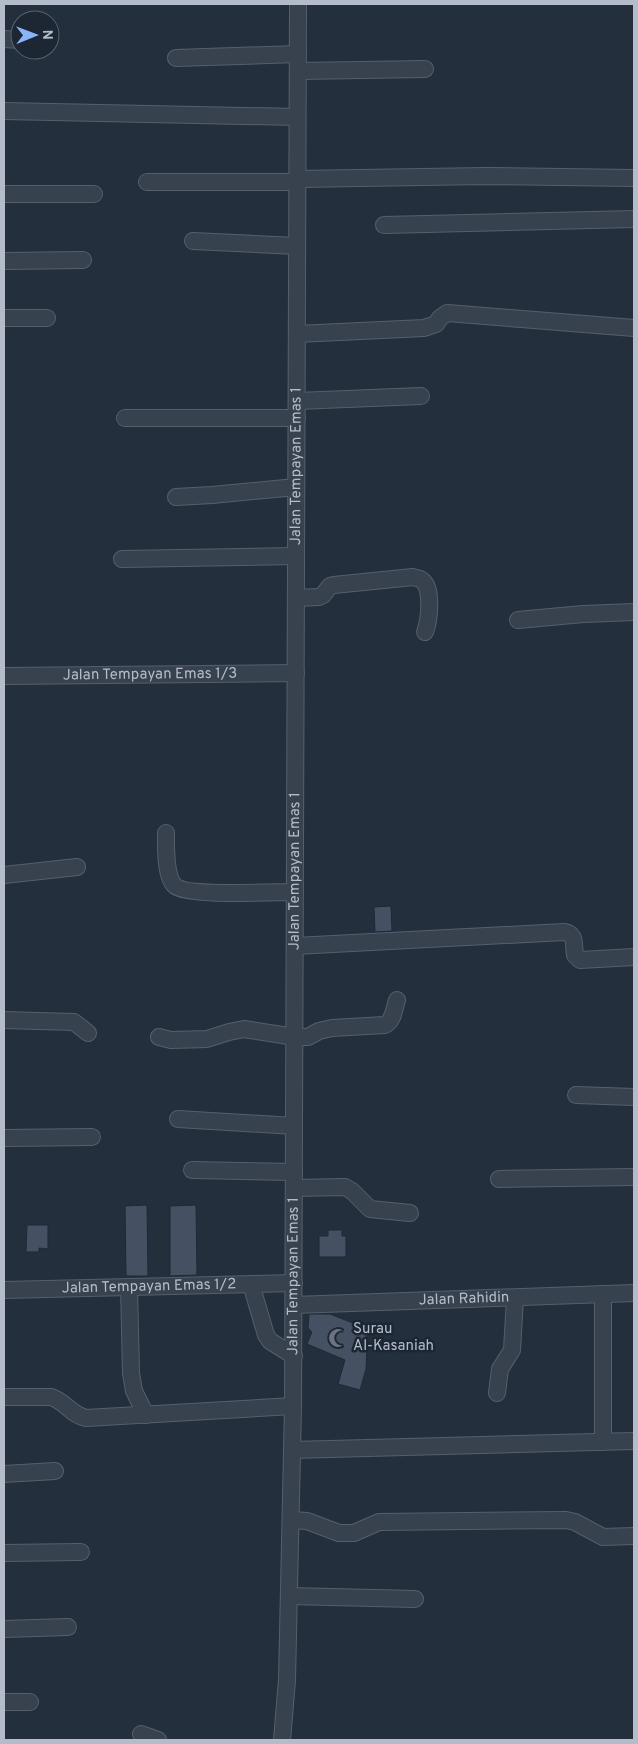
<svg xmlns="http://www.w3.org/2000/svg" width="638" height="1744" viewBox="0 0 638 1744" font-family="Overpass,sans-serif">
	<rect width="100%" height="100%" fill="#242f3e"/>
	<path fill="#455162" stroke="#1f2835" d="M 391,906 L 392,931 L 375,932 L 374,907 Z
		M 147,1205 L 148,1276 L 126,1276 L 125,1206 Z
		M 196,1205 L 197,1275 L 170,1276 L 170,1206 Z
		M 27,1225 L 48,1225 L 48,1249 L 39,1248 L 39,1252 L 26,1252 Z
		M 328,1230 L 342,1230 L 342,1236 L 346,1236 L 346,1257 L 319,1257 L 319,1236 L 328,1236 Z
		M 309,1314 L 330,1314 L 368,1329 L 366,1369 L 360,1390 L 338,1384 L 345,1360 L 307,1344 L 312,1332 L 308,1328 Z"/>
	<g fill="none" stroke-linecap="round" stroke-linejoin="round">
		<g stroke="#565f6c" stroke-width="18">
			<g id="minor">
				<path d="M 4,39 L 20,40"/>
				<path d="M 176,58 L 298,54"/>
				<path d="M 298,71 L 425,69"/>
				<path d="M 4,111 L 297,117"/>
				<path d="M 297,179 L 486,176 L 634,178"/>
				<path d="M 147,182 L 297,182"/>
				<path d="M 4,194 L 94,194"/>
				<path d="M 384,225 L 634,219"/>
				<path d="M 193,241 L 297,246"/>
				<path d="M 4,261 L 83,260"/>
				<path d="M 4,318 L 47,318"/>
				<path d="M 297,334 L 424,328 L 436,324 L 440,318 L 447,313 L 634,328"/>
				<path d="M 297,401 L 421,396"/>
				<path d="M 125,418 L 297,418"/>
				<path d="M 176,497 L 212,495 L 296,487"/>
				<path d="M 122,559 L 296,556"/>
				<path d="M 296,598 L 319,597 L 323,595 L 330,586 L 334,585 L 413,577 C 415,578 418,578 420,579 C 434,585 429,621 425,632"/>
				<path d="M 518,620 L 583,614 L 634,612"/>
				<path id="s1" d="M 4,676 L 296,673"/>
				<path d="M 166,833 C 166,846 165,875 174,885 C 184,897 276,892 295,892"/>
				<path d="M 4,875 L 77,867"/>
				<path d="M 295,946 L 564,932 C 577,934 573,945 575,955 L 580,960 L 634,957"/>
				<path d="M 4,1020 L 74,1022 L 88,1033"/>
				<path d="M 159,1037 L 171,1040 L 207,1039 L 229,1032 L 244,1029 L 295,1037 L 308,1037 L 319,1031 L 332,1028 L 385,1025 C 394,1020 394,1009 397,1000"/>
				<path d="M 576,1095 L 634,1097"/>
				<path d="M 178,1119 L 294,1126"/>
				<path d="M 4,1138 L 92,1137"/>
				<path d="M 192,1170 L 294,1172"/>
				<path d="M 499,1179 L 634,1177"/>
				<path d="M 294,1188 L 345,1187 L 352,1191 L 370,1209 L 410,1213"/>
				<path d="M 251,1284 L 266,1335 L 270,1341 L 294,1356"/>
				<path d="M 129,1287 L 131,1373 L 134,1391 L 146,1415"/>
				<path id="s2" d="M 4,1290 L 294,1283"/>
				<path d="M 603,1294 L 603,1442"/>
				<path id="s3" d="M 294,1305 L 634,1293"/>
				<path d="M 497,1393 L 500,1369 L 512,1350 L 515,1298"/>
				<path d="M 4,1397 L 51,1397 C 65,1401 71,1415 86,1418 L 293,1406"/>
				<path d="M 292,1450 L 634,1441"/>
				<path d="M 4,1474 L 55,1471"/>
				<path d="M 291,1520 L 307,1521 L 339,1533 L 354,1533 L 379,1522 L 566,1520 L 575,1522 L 603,1537 L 634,1536"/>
				<path d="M 4,1553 L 81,1552"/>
				<path d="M 289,1596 L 415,1599"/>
				<path d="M 4,1629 L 68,1627"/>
				<path d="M 4,1702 L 30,1702"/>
				<path d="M 141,1734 L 158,1740"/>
				<path id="s4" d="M 282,1740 L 287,1680 L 293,1406 L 298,4"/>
			</g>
		</g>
		<use href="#minor" stroke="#38414e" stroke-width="16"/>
	</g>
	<defs>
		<g id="mosque-bare" transform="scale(1.5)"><path d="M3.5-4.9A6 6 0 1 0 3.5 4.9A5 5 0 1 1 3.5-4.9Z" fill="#6b7280" stroke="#1d2633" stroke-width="2.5" paint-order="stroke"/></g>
	</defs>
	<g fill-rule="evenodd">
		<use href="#mosque-bare" x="338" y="1338"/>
	</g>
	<g text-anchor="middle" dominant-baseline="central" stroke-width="5" stroke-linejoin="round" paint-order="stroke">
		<g font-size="15" fill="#b4bcc9" stroke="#1d2633">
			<text stroke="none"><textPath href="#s4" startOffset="1274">Jalan Tempayan Emas 1</textPath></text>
			<text stroke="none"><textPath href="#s1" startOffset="146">Jalan Tempayan Emas 1/3</textPath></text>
			<text stroke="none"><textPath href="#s4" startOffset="869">Jalan Tempayan Emas 1</textPath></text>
			<text stroke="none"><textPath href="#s4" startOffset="464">Jalan Tempayan Emas 1</textPath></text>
			<text stroke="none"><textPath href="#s2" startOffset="145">Jalan Tempayan Emas 1/2</textPath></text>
			<text stroke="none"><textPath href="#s3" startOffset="170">Jalan Rahidin</textPath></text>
		</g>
		<g font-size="15" fill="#b4bcc9" stroke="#1d2633" text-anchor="start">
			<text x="353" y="1329">Surau<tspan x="353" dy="17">Al-Kasaniah</tspan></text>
		</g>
	</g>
	<rect width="638" height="1744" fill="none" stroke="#b4bcc9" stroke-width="10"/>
	<g transform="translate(35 35) rotate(89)"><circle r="24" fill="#1d2633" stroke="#59626f"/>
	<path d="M0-4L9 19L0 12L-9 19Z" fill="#8ab4f8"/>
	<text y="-8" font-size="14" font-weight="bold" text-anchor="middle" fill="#b4bcc9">N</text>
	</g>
</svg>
